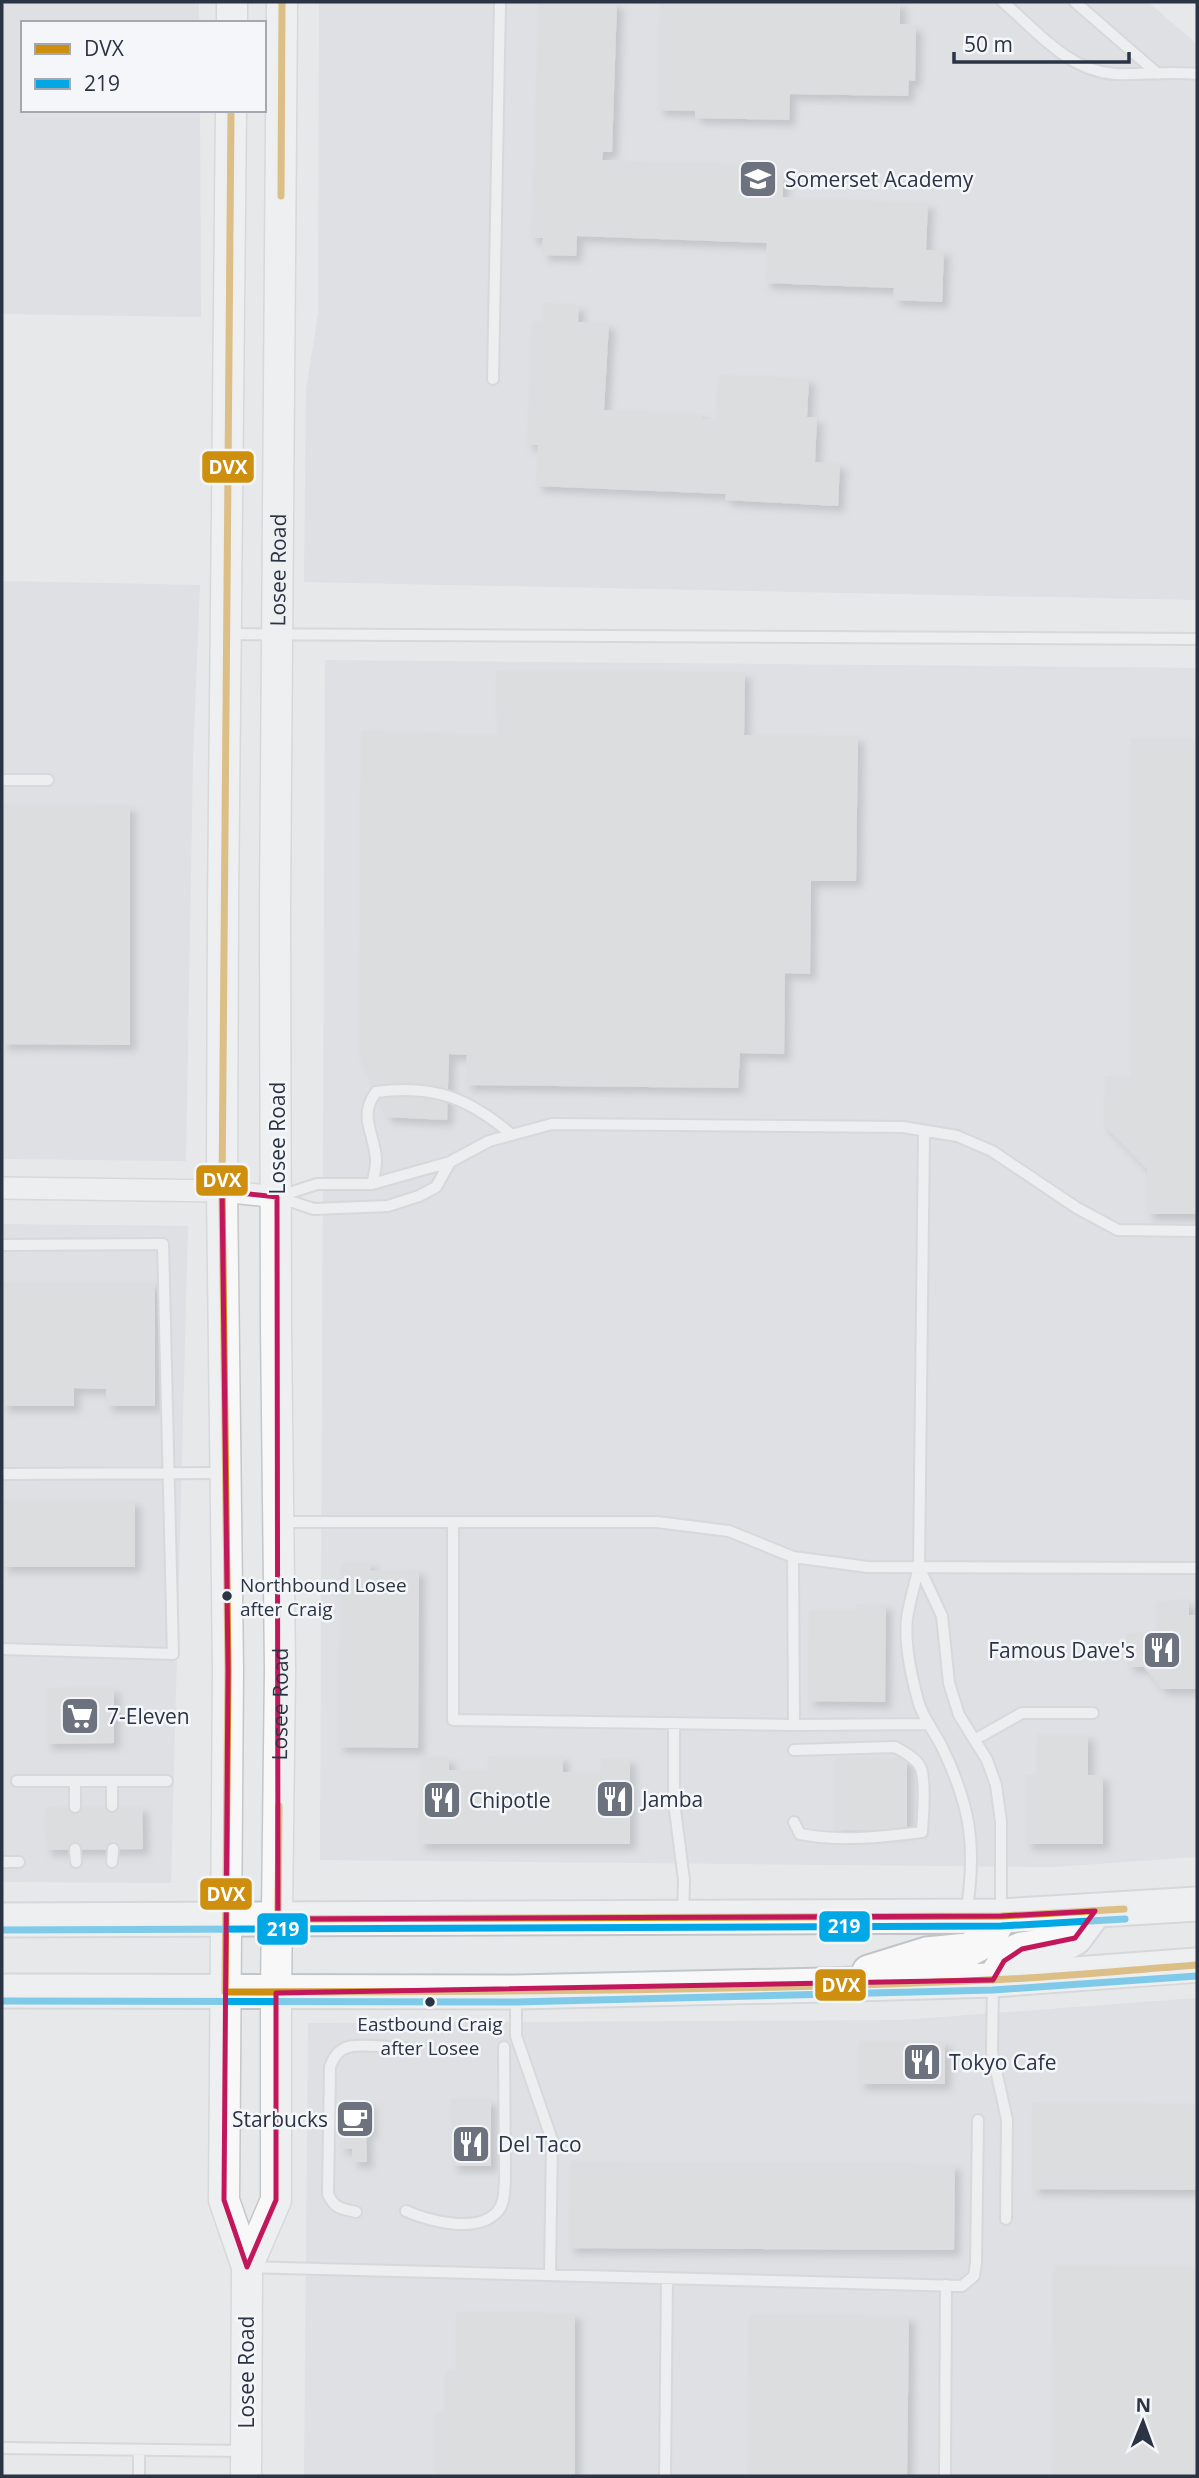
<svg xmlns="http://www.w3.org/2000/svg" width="1199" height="2478" viewBox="0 0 1199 2478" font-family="'Open Sans',sans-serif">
	<defs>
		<filter id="shadow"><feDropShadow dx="6" dy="6" stdDeviation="3.5" flood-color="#0004"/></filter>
	</defs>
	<rect width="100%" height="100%" fill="#e6e8ea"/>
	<path fill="#d4d7dd" d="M 2,2 L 199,2 L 199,23 L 23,23 L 23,110 L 200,110 L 201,317 L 2,314 Z
		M 319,2 L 1148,2 L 1197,44 L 1197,600 L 304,582 L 306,390 L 318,314 Z
		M 2,581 L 200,585 L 193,759 L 186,1161 L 2,1159 Z
		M 325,660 L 1197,668 L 1197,1857 L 1052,1867 L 320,1860 Z
		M 2,1224 L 188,1226 L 171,1883 L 2,1882 Z
		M 1197,1998 L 1197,2476 L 304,2476 L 308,2023 L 902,2020 Z"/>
	<path fill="#ced0d3" filter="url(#shadow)" d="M 539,2 L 617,2 L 612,152 L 603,152 L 602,160 L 765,165 L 765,175 L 783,176 L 783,197 L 928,203 L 926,250 L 944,250 L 942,302 L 893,300 L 894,288 L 765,283 L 767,243 L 577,236 L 576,256 L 542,255 L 543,238 L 531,238 Z
		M 660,2 L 900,2 L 900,24 L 916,25 L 915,81 L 909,80 L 908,96 L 790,94 L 789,120 L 695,118 L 695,111 L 658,110 Z
		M 543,303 L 579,305 L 578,322 L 609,323 L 604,410 L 702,414 L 702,419 L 716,420 L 718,375 L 809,378 L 807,417 L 817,417 L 815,462 L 840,463 L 838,506 L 725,500 L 726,494 L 536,486 L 538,445 L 527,445 L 532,321 L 542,321 Z
		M 496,671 L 745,672 L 744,735 L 858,736 L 856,881 L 811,881 L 810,974 L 785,973 L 784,1054 L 740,1053 L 738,1088 L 466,1085 L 467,1055 L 449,1054 L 447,1120 L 387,1117 L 359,1051 L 361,731 L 497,735 Z
		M 1131,738 L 1197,739 L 1197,1214 L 1147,1214 L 1147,1169 L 1104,1125 L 1105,1076 L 1131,1077 Z
		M 2,804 L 130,805 L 130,1045 L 2,1044 Z
		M 2,1282 L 155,1282 L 155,1406 L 106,1406 L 106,1389 L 74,1388 L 74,1406 L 2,1406 Z
		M 2,1500 L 135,1500 L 135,1567 L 2,1567 Z
		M 371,1562 L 370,1571 L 419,1569 L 418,1748 L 338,1747 L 341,1563 Z
		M 1189,1600 L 1189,1615 L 1197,1615 L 1197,1689 L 1162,1689 L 1144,1667 L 1128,1667 L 1127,1633 L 1157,1632 L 1156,1601 Z
		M 856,1604 L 886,1604 L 885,1702 L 808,1701 L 809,1610 L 857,1610 Z
		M 114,1687 L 114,1743 L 46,1744 L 46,1688 Z
		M 1037,1734 L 1088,1734 L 1088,1775 L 1103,1775 L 1103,1844 L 1026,1844 L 1026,1775 L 1037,1775 Z
		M 488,1756 L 563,1756 L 563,1772 L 601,1772 L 601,1759 L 630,1758 L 630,1844 L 419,1844 L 420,1757 L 449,1757 L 449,1770 L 488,1770 Z
		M 835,1757 L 907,1758 L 907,1831 L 834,1830 Z
		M 142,1806 L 143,1849 L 46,1850 L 45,1807 Z
		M 859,2041 L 945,2041 L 945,2084 L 859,2084 Z
		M 451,2099 L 491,2099 L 491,2166 L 452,2166 Z
		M 370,2101 L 371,2132 L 366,2133 L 367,2162 L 352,2162 L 352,2149 L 340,2148 L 340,2106 L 345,2106 L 345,2102 Z
		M 1032,2103 L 1197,2104 L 1197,2190 L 1032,2189 Z
		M 570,2161 L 955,2164 L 954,2250 L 569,2248 Z
		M 1053,2265 L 1197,2266 L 1197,2476 L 1052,2476 Z
		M 456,2312 L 575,2313 L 575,2476 L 435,2476 L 435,2412 L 445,2412 L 445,2371 L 456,2371 Z
		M 749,2315 L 909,2316 L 907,2476 L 748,2476 Z"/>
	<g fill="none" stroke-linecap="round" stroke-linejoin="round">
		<g stroke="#c4c6c8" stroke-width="14">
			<path id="service" d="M 1003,2 C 1036,30 1068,71 1115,74 C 1142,75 1170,71 1197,74
				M 1075,2 L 1158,74
				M 493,379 L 500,2
				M 227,634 L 1197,639
				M 2,780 L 48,780
				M 924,1131 L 919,1567 C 915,1584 909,1602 907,1619 C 904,1646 912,1679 919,1704 C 924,1719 935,1733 942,1747 C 971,1807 977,1848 966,1914
				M 372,1184 C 374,1176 376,1169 376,1161 C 376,1136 357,1117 376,1092 C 433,1084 469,1098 512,1135
				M 280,1196 L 317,1184 L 372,1184 L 450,1162 L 489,1141 L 552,1124 L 903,1127 L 957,1136 L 992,1151 L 1077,1208 L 1118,1230 L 1197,1231
				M 280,1198 L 314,1209 L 388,1206 L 419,1196 L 436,1187 L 450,1162
				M 2,1245 L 163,1244 L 173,1654 L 2,1649
				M 2,1474 L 222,1473
				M 281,1522 L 657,1522 L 729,1531 L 793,1557 L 868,1567 L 1197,1568
				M 453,1522 L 453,1720 L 794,1725 L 929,1724
				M 793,1557 L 794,1725
				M 919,1567 L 942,1616 L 949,1683 L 959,1715 L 987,1760 L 996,1785 L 1001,1822 L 1001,1914
				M 674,1723 L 674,1802 L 684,1880 L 683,1912
				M 976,1739 L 1022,1713 L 1093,1713
				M 794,1750 L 895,1747 C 904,1752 918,1759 921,1769 C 926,1782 923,1817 922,1832 C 882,1837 840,1842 800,1834 L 794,1822
				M 17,1781 L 167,1781
				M 112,1781 L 112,1806
				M 75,1807 L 75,1781
				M 75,1849 L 76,1862
				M 2,1862 L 19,1862
				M 112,1862 L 113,1849
				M 993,1983 L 992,2052 L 1007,2120 L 1006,2219
				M 516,1997 L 516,2036 L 552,2140 L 550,2275
				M 406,2211 C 429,2221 477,2234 497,2212 C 505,2204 504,2191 505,2180 L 504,2047
				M 356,2212 C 341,2209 334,2208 328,2194 L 330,2067 C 333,2058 338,2050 348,2047 C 361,2043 396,2048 411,2049
				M 249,2267 L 962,2286 L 974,2276 L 976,2263 L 978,2120
				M 2,2448 L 243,2451
				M 139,2476 L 139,2451
				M 665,2476 L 667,2278
				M 945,2476 L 946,2285"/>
		</g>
		<g stroke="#c4c6c8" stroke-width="24">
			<path id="minor" d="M 2,1188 L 222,1191 L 277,1197"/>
		</g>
		<g stroke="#c4c6c8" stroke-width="33">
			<g id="secondary">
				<path d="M 232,23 L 232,2"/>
				<path d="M 231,110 L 223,905 L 222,1191 L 228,1670 L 224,2200 L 247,2267 L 246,2476"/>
				<path id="s1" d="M 247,2267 L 276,2200 L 276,1993 L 280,1670 L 276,1327 L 275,905 L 282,2"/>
			</g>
		</g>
		<g stroke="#c2c5c8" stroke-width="37">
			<path id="primary" d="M 2,1920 L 1001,1916 L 1197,1904
				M 869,1972 L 927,1954 L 968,1950 L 987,1940 L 1001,1916
				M 993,1980 L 1012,1953 L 1022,1949 L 1068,1942 L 1075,1938 L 1095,1911
				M 2,1991 L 516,1992 L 823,1985 L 993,1980 L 1197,1965"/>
		</g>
		<use href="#service" stroke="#f5f6f7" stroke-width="10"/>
		<use href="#minor" stroke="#f5f6f7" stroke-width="21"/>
		<use href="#secondary" stroke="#f8f8f8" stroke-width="30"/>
		<use href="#primary" stroke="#f8f8f8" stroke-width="33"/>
		<g stroke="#f4f6f9" stroke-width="12">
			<path id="bus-1" d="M 231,110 L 222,1191 L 228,1670 L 225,1992 C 480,1992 736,1991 991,1980 C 1060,1977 1129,1970 1197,1965
				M 281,196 L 282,2
				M 279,1806 L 278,1919 L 1001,1916 L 1124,1909"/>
		</g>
		<g stroke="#f4f6f9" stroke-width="12">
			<path id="bus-2" d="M 2,1930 L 1001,1926 L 1125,1919
				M 2,2001 L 516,2002 L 993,1990 L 1197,1976"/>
		</g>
		<use href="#bus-1" stroke="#ce8f0e" stroke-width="7"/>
		<use href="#bus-2" stroke="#02a7e6" stroke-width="7"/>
	</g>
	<path d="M0 0H1199V2478H0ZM 222,1191 L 277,1197 L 278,1919 L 1001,1916 L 1095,1911 L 1075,1938 L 1022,1949 L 1004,1961 L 993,1980 L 276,1993 L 276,2200 L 247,2267 L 224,2200 L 228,1670 Z" fill="#e6e8ea" fill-opacity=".55" fill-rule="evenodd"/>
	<path fill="none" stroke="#c2185b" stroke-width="5" stroke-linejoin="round" d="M 222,1191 L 277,1197 L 278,1919 L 1001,1916 L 1095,1911 L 1075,1938 L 1022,1949 L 1004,1961 L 993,1980 L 276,1993 L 276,2200 L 247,2267 L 224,2200 L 228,1670 Z"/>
	<defs>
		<g id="school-square" transform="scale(2.0125)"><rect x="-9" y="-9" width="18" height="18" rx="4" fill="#6c737f" stroke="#f4f6f9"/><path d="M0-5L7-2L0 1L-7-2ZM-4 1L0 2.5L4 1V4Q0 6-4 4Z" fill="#fff"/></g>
		<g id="restaurant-square" transform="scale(2.0125)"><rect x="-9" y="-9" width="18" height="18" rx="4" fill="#6c737f" stroke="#f4f6f9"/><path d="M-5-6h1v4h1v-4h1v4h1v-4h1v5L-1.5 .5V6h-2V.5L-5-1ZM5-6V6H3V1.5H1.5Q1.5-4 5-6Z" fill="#fff"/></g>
		<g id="supermarket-square" transform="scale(2.0125)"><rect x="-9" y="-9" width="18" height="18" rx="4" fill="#6c737f" stroke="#f4f6f9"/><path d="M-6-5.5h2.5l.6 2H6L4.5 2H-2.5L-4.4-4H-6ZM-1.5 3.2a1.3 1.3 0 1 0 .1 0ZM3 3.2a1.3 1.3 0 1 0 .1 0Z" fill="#fff"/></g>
		<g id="cafe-square" transform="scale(2.0125)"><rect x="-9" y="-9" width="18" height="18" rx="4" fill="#6c737f" stroke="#f4f6f9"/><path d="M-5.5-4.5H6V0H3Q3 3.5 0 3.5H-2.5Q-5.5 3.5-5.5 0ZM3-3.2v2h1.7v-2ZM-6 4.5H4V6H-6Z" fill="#fff"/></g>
	</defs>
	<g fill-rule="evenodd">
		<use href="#school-square" x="758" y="179"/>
		<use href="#restaurant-square" x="1162" y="1650"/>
		<use href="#supermarket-square" x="80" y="1716"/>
		<use href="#restaurant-square" x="615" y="1799"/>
		<use href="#restaurant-square" x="442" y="1800"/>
		<use href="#restaurant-square" x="922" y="2062"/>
		<use href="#cafe-square" x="355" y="2119"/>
		<use href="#restaurant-square" x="471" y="2144"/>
	</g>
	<g fill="#2b3445" stroke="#f4f6f9" stroke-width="2.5">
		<circle cx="227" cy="1596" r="6"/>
		<circle cx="430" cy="2002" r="6"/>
	</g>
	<g text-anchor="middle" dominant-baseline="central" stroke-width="5" stroke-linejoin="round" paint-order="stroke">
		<g font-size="19" fill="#2b3445" stroke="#f4f6f9" text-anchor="start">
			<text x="240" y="1585">Northbound Losee<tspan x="240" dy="24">after Craig</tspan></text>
			<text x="430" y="2024" text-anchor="middle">Eastbound Craig<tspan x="430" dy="24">after Losee</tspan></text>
		</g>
		<g font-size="21" fill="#2b3445" stroke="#f4f6f9" text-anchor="start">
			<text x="785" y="179">Somerset Academy</text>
			<text x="1135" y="1650" text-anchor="end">Famous Dave's</text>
			<text x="107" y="1716">7-Eleven</text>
			<text x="642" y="1799">Jamba</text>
			<text x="469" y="1800">Chipotle</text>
			<text x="949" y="2062">Tokyo Cafe</text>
			<text x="328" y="2119" text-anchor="end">Starbucks</text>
			<text x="498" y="2144">Del Taco</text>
		</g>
		<g font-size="21" fill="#2b3445" stroke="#f4f6f9">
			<text stroke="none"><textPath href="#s1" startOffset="1703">Losee Road</textPath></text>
			<text transform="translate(277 1138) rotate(-90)">Losee Road</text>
			<text stroke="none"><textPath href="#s1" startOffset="569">Losee Road</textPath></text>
			<text transform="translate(246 2372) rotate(-90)">Losee Road</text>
		</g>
	</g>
	<g stroke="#f4f6f9" stroke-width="2.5">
		<rect x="201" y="450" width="54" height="34" rx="7" fill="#ce8f0e"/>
		<rect x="195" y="1164" width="54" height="33" rx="7" fill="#ce8f0e"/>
		<rect x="199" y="1877" width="54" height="34" rx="7" fill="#ce8f0e"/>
		<rect x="818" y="1910" width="53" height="33" rx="7" fill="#02a7e6"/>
		<rect x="256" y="1912" width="53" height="34" rx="7" fill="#02a7e6"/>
		<rect x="814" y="1968" width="53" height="34" rx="7" fill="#ce8f0e"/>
	</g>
	<g font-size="19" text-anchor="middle" font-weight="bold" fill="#fff">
		<text x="228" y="474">DVX</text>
		<text x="222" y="1187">DVX</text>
		<text x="226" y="1901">DVX</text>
		<text x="844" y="1933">219</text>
		<text x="283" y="1936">219</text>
		<text x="841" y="1992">DVX</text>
	</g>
	<rect width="1199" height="2478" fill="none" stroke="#2b3445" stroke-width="7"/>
	<rect x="21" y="21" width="245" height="91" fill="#f4f6f9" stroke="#a4a8b1" stroke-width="2"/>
	<rect x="35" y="44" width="35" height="10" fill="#ce8f0e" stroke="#a4a8b1" stroke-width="2"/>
	<text x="84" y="56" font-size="21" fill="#2b3445">DVX</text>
	<rect x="35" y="79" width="35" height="10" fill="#02a7e6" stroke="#a4a8b1" stroke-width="2"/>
	<text x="84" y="91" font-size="21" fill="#2b3445">219</text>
	<g transform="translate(1143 2422) rotate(1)" stroke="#f4f6f9" stroke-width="5" paint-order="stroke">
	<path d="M0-5L12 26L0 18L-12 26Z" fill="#2b3445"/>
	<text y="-10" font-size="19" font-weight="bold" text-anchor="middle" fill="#2b3445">N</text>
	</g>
	<path d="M954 52v10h175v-10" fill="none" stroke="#2b3445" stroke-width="3.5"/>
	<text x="964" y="52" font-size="21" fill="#2b3445" stroke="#f4f6f9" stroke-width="5" paint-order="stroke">50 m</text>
</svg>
